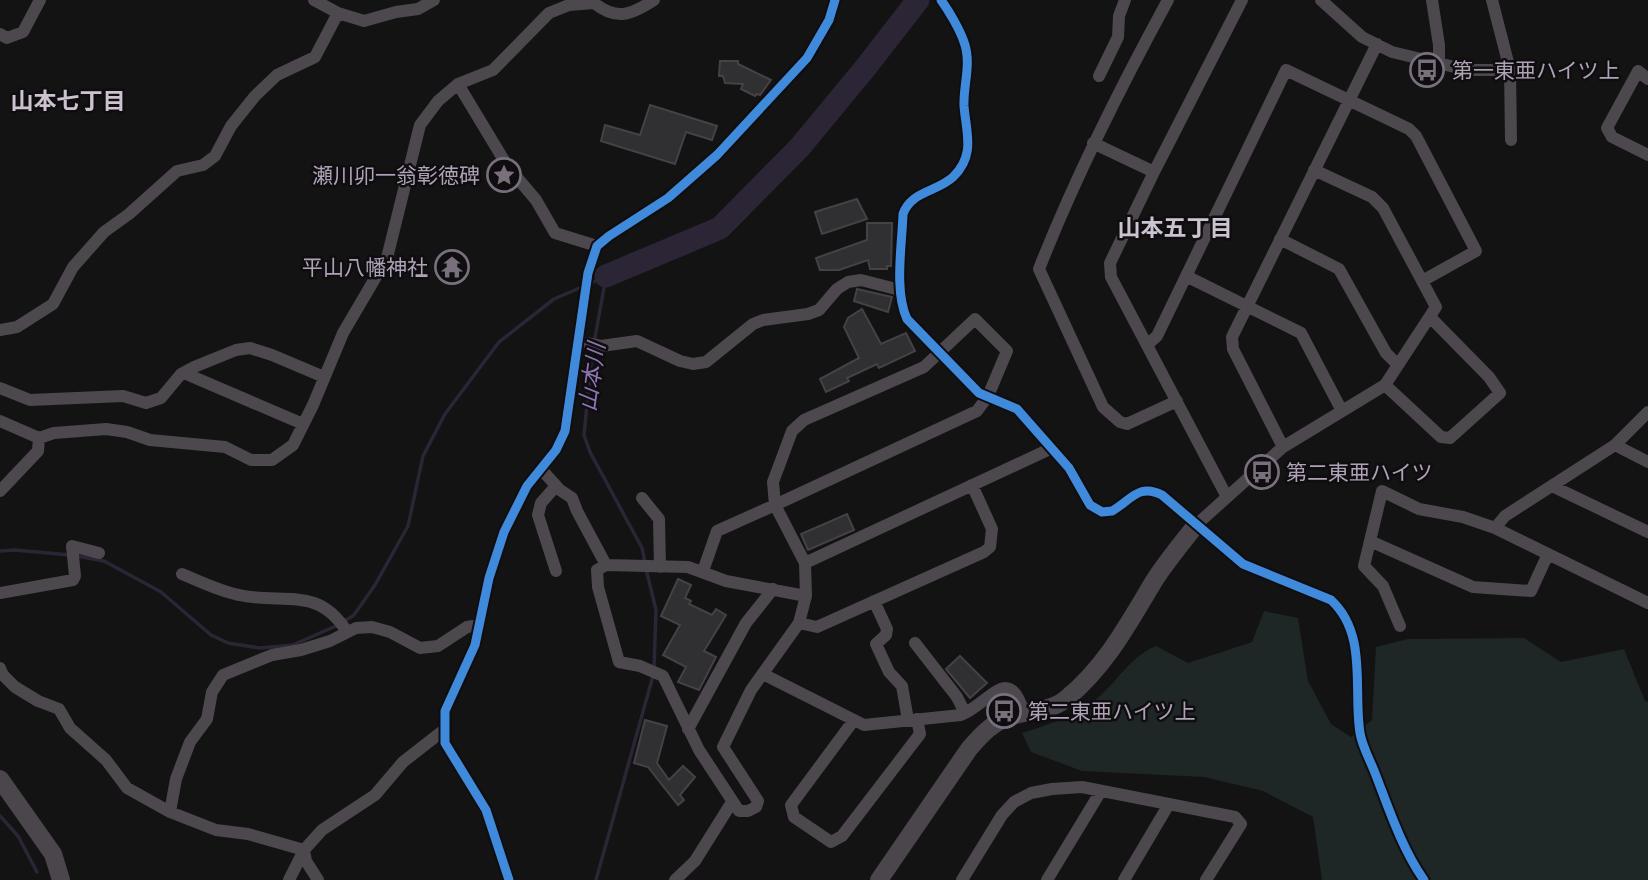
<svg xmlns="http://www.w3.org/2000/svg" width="1648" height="880" viewBox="0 0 1648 880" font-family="Figtree,'Noto Sans JP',sans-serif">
	<rect width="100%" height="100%" fill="#131313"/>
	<path fill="#1e2626" d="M 1264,611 L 1298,618 L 1308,681 L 1331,724 L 1351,737 L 1372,720 L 1376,647 L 1408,639 L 1524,638 L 1561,662 L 1624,649 L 1645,701 L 1648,702 L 1648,880 L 1322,880 L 1313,817 L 1263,791 L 1204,777 L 1082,771 L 1031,752 L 1022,733 C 1047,725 1073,717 1094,701 C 1116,684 1129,657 1156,646 L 1188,663 L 1252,642 Z"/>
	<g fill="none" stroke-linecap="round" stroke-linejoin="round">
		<path stroke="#2b2536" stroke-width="3.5" d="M 606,277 L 592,354 L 584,435 L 590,452 L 642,548 L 645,562
			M 589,284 L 606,276
			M 0,551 L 15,550 L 70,555
			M 77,556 L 104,561 L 161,592 L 211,635 L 228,643 L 260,648 L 293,645 L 336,626
			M 646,569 L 656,610 L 654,669
			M 343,622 L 354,615 L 375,585 L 408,526 L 423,456 L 445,414 L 499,342 L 554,299 L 582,287
			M 0,816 L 18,836 L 37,872
			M 596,880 L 653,676"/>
		<path stroke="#2b2536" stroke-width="23" d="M 606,276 L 720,228 L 800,147 L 866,67 L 918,0"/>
	</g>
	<path fill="#302f31" stroke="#454147" stroke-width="2" d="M 720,61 L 738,61 L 738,64 L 771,80 L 760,95 L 757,94 L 755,96 L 741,89 L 743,84 L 725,83 L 723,76 L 719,76 Z
		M 650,105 L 717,126 L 712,140 L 686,132 L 675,164 L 601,141 L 605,125 L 640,135 Z
		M 857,199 L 867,219 L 822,234 L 815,212 Z
		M 867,223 L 892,223 L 891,266 L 887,266 L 887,269 L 870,269 L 868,260 L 839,270 L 820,270 L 816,258 L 867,240 Z
		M 857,289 L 892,297 L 888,312 L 854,301 Z
		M 862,309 L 881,344 L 906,333 L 915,351 L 879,368 L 877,364 L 847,378 L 849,381 L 826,392 L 820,379 L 859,358 L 844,327 L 848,318 Z
		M 847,514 L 854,530 L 808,550 L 801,534 Z
		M 678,579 L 691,585 L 685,598 L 691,601 L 689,604 L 712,615 L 716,609 L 726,615 L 704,651 L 716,657 L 699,690 L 678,682 L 686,667 L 663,655 L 680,625 L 661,616 Z
		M 960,656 L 987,683 L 970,698 L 946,669 Z
		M 645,720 L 667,726 L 657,763 L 669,780 L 683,766 L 695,777 L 680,795 L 684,800 L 678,805 L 648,767 L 634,763 Z"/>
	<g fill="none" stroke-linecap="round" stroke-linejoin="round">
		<path stroke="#4c484e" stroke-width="12" d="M 314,0 L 338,13 L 364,21 L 396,12 L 418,9 L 434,0
			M 941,0 C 949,11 960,30 964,42 C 972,64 963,85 964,106 C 966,132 976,155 953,177 C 937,192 911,191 903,214 C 902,245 894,291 907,319 L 979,393 L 1017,409 L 1069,468 L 1090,505 L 1102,512 L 1112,511 C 1131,500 1139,483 1162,495 L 1243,564 L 1331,600 C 1368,634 1353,689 1360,733 C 1362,746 1370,760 1375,773 C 1389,809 1402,849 1424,880
			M 1168,0 C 1120,88 1076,175 1039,269 L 1103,407 L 1120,422 L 1127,424 L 1177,401
			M 1321,0 L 1362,37 L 1392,52 L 1467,70 L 1510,70
			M 1432,0 L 1439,45 L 1439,63
			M 1492,0 L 1510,70 L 1511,140
			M 0,34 L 7,38 L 23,32 L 40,0
			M 1099,76 L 1118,37 L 1119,16 L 1125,0
			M 1648,79 L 1638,71 L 1607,128 L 1612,137 L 1648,155
			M 458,84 L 508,167 L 536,200 L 555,233 L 597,246
			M 1093,143 L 1154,172
			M 1280,239 L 1339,269 L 1386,353 L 1398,365
			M 1186,276 L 1301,333 L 1342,411
			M 0,330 L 17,327 L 53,304 L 73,267 L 104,232 L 129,214 L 177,171 L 203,165 L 215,156 L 231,126 L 255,96 L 277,75 L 315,57 L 338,13
			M 579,341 L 601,346 L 637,341 L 680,361 L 693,364 L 706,362 L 753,324 L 763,320 L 808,314 L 819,310 L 837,289 L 848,282 L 861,280 L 900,290
			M 1147,345 L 1157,336 L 1286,70 L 1409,129 L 1416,136 L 1476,251 L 1422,281
			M 184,373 L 303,424
			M 1385,385 L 1441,437 L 1450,438 L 1500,393 L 1489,377 L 1430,317
			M 0,388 L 30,400 L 123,396 L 146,403 L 161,398 L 181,374 L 194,367 L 236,350 L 250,348 L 272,355 L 324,377
			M 0,421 L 39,438 L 54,433 L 106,429 L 127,432 L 150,440 L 225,447 L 251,460 L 272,460 L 293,445 L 313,405 L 343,333 L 387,258 L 420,125 L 438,101 L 458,84 L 493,70 L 549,13 L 569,5 L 594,3 C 617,21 631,15 654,0
			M 1615,445 L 1648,462
			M 1283,447 L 1233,349 L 1232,337 L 1377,44
			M 541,469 L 560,490 L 572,498 L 577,511 L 606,565 L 688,567 L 726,581 L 806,596 L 805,563 L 1052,448
			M 1552,486 L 1648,532
			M 0,491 L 38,451 L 39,438
			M 1227,497 L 1111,277 L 1110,263 L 1154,172 L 1242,0
			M 642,498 L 659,519 L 660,567
			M 1196,525 L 1283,447 L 1385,385 L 1436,307 L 1383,208 L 1372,197 L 1314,170
			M 1495,528 L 1505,516 L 1615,445 L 1648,412
			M 1370,541 L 1473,587 L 1531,591 L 1548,554
			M 606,565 L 597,570 L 598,587 L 619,662 L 640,666 L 663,676 L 699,750 L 739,811 L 748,811 L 756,807 L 758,801 L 723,747 L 751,690 L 799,623 L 806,596
			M 556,571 L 538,515 L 541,503 L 556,486
			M 703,571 L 717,531 L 775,505 L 977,411 L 988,396 L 1007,351 L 975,319 L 924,367 L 804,420 L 792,431 L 773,482 L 775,505 L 805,563
			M 182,574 C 201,582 219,591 239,595 C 283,605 318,585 347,632
			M 0,593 L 73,580 L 75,576 L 72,546 L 99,553
			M 874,601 L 887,629 L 886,635 L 876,644 L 889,672 L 902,686 L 908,720
			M 799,623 L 817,627 L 984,552 L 990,547 L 992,529 L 972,485
			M 1400,626 L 1383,586 L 1364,566 L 1382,491 L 1419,509 L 1463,517 L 1495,528 L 1648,603
			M 915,643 L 957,697 L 965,713
			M 0,668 L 3,675 L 15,687 L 38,701 L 59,709 L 70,728 L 106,760 L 127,788 L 170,812 L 216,830 L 248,834 L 304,850
			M 763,674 L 864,725 L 961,715 C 989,704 1010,661 1024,714
			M 854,720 L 791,805 L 794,817 L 831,842 L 842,836 L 920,734 L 917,719
			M 688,729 L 746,623 L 773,589
			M 170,812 L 176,779 L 190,742 L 207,719 L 212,692 L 223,675 L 272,655 L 301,650 L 330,641 L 356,628 L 372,627 L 390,632 L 420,648 L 438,646 L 467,627 L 479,625
			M 304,850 L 306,861 L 318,880
			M 289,880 L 304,850 L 322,830 L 375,795 L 403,762 L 444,730
			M 509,880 L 486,810 L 445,743 L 445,711 L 475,645 L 489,578 L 504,532 L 527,486 L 556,450 L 565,431 L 588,273 L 597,246 L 609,236 L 668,198 L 717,155 L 807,58 L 829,20 L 835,0
			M 675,880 L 695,861 L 732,802
			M 962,880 L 1002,815 L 1014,802 L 1031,793 L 1052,789 L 1082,787 L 1235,817 L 1241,824 L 1206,880
			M 1047,880 L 1101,791
			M 1124,880 L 1169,804"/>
		<path stroke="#4a464b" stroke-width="18" d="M 0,779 L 53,854 L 61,880
			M 879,880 L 969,749 C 981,735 993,722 1011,716 C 1030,710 1051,712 1067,698 C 1106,666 1128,624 1154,581 C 1166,562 1182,543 1196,525"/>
		<g stroke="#0f0d0f" stroke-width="13">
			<path id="cycleway" d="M 941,0 C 949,11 960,30 964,42 C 972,64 963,85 964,106 C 966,132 976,155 953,177 C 937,192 911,191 903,214 C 902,245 894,291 907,319 L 979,393 L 1017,409 L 1069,468 L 1090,505 L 1102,512 L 1112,511 C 1131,500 1139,483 1162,495 L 1243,564 L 1331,600 C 1368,634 1353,689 1360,733 C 1362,746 1370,760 1375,773 C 1389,809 1402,849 1424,880
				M 509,880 L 486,810 L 445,743 L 445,711 L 475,645 L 489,578 L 504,532 L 527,486 L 556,450 L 565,431 L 588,273 L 597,246 L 609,236 L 668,198 L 717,155 L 807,58 L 829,20 L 835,0"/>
		</g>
		<use href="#cycleway" stroke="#408adc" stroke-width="9"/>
	</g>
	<defs>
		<g id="bus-ring" transform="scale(1.75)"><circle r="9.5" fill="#0f0d0f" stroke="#78707d" stroke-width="1.5"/><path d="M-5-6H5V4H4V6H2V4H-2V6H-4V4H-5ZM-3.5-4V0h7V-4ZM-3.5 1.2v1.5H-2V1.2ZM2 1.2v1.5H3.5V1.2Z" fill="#78707d"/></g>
		<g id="sight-ring" transform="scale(1.75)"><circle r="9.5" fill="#0f0d0f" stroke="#78707d" stroke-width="1.5"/><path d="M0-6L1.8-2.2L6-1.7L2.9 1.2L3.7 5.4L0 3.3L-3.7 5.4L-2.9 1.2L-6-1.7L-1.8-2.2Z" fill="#78707d"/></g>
		<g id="temple-ring" transform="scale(1.75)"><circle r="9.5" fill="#0f0d0f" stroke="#78707d" stroke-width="1.5"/><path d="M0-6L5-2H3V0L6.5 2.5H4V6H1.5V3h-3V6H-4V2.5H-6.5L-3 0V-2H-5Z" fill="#78707d"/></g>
	</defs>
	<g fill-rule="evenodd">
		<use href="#bus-ring" x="1427" y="70"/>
		<use href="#sight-ring" x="504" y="175"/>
		<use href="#temple-ring" x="452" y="267"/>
		<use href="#bus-ring" x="1262" y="472"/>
		<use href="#bus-ring" x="1004" y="711"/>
	</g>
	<g text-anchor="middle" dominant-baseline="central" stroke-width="5" stroke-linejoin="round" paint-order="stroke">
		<g font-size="21" fill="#aea2b6" stroke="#0f0d0f" text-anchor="start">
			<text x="1452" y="70">第一東亜ハイツ上</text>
			<text x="480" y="175" text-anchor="end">瀬川卯一翁彰徳碑</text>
			<text x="428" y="267" text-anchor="end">平山八幡神社</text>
			<text x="1286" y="472">第二東亜ハイツ</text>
			<text x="1028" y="711">第二東亜ハイツ上</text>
		</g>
		<g font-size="23" font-weight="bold" fill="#ccc3d1" stroke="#0f0d0f">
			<text x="68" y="101">山本七丁目</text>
			<text x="1175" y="228">山本五丁目</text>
		</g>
		<g font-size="23" font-style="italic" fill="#8d75b5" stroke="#0f0d0f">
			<text transform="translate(592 377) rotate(-82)">山本川</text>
		</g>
	</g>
</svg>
